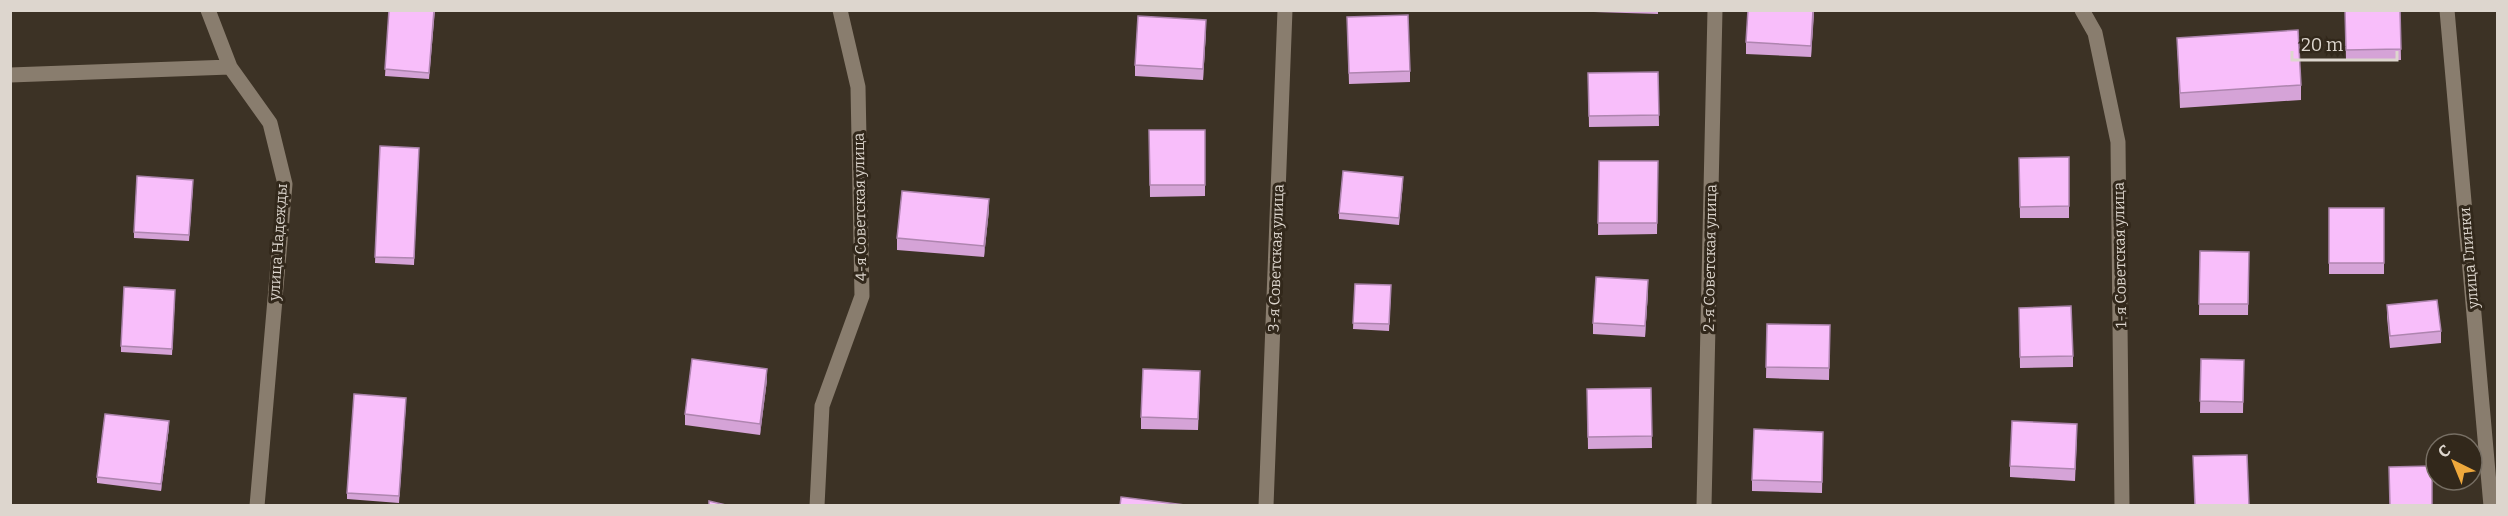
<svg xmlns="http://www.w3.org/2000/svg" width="2508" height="516" viewBox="0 0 2508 516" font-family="Bitter,serif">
	<rect width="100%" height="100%" fill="#3c3225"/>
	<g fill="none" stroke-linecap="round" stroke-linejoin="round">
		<path stroke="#897d6e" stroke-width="15" d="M 208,10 L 230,67 L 270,123 L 285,184 L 257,506
			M 2082,10 L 2095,33 L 2118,142 L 2122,506
			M 2447,10 L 2491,506
			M 10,75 L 230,67
			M 817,506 L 822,406 L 862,296 L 858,87 L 840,10
			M 1266,506 L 1285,10
			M 1704,506 L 1715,10"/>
	</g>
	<path fill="#d5a3d7" d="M 389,10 L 435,10 L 429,79 L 385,76 Z
		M 1594,10 L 1658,10 L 1658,14 L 1594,12 Z
		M 1814,10 L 1811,57 L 1746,54 L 1746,42 Z
		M 2345,10 L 2400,10 L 2401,60 L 2346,61 Z
		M 1347,17 L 1410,71 L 1410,82 L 1349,84 Z
		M 1206,31 L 1203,80 L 1135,76 L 1135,65 Z
		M 2177,38 L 2301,85 L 2301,100 L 2180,108 Z
		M 1658,72 L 1659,126 L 1589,127 L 1588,73 Z
		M 1149,130 L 1205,130 L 1205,196 L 1150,197 Z
		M 380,146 L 419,148 L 414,265 L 375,263 Z
		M 2069,157 L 2069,218 L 2020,218 L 2019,158 Z
		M 1599,161 L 1658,161 L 1657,234 L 1598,235 Z
		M 1403,183 L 1399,225 L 1339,219 L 1339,213 Z
		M 193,187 L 189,241 L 134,238 L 134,232 Z
		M 2329,208 L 2384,208 L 2384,274 L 2329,274 Z
		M 989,210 L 984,257 L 897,250 L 897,238 Z
		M 2200,251 L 2249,252 L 2248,315 L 2199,315 Z
		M 1355,284 L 1391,291 L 1389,331 L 1353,329 Z
		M 1648,292 L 1645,337 L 1593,334 L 1593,323 Z
		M 175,297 L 172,355 L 121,352 L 121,346 Z
		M 2387,305 L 2441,331 L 2441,343 L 2390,348 L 2387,317 Z
		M 2019,308 L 2073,356 L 2073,367 L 2020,368 Z
		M 1767,324 L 1830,325 L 1829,380 L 1766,378 Z
		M 2201,359 L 2244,360 L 2243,413 L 2200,413 Z
		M 767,380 L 760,435 L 685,425 L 685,414 Z
		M 1200,382 L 1198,430 L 1141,429 L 1141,417 Z
		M 1651,388 L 1652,448 L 1588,449 L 1587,389 Z
		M 406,404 L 399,503 L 347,499 L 347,493 Z
		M 169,427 L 161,491 L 97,483 L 97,477 Z
		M 1823,432 L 1822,493 L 1752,491 L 1752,480 Z
		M 2077,436 L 2075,481 L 2010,477 L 2010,466 Z"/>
	<path fill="#ae85af" d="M 1813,10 L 1814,15 L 1811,57 L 1811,46 Z
		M 1206,20 L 1206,31 L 1203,80 L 1203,69 Z
		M 989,199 L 989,210 L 984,257 L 984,246 Z
		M 1648,280 L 1648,292 L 1645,337 L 1645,326 Z
		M 767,369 L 767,380 L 760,435 L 760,424 Z
		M 169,421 L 169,427 L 161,491 L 161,484 Z"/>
	<path fill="#f8befa" stroke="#ae85af" stroke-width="1.5" d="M 389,10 L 434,10 L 429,73 L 385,69 Z
		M 1748,10 L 1813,10 L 1811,46 L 1746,42 Z
		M 2345,10 L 2400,10 L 2401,49 L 2346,50 Z
		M 1408,15 L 1410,71 L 1349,73 L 1347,17 Z
		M 1138,16 L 1206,20 L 1203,69 L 1135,65 Z
		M 2298,30 L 2301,85 L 2180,93 L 2177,38 Z
		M 1658,72 L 1659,115 L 1589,116 L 1588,73 Z
		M 1149,130 L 1205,130 L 1205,185 L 1150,185 Z
		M 380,146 L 419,148 L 414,258 L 375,257 Z
		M 2069,157 L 2069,206 L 2020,207 L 2019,158 Z
		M 1599,161 L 1658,161 L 1657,223 L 1598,223 Z
		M 1343,171 L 1403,177 L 1399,218 L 1339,213 Z
		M 137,176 L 193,180 L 189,235 L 134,232 Z
		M 902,191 L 989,199 L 984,246 L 897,238 Z
		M 2329,208 L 2384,208 L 2384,263 L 2329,263 Z
		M 2200,251 L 2249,252 L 2248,304 L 2199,304 Z
		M 1596,277 L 1648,280 L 1645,326 L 1593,323 Z
		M 1355,284 L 1391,285 L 1389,324 L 1353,323 Z
		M 124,287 L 175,290 L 172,349 L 121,346 Z
		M 2437,300 L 2441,331 L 2390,336 L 2387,305 Z
		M 2071,306 L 2073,356 L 2020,357 L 2019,308 Z
		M 1767,324 L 1830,325 L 1829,368 L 1766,367 Z
		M 692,359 L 767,369 L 760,424 L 685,414 Z
		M 2201,359 L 2244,360 L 2243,402 L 2200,401 Z
		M 1143,369 L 1200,371 L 1198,419 L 1141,417 Z
		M 1651,388 L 1652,436 L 1588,437 L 1587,389 Z
		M 354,394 L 406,398 L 399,496 L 347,493 Z
		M 105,414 L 169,421 L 161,484 L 97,477 Z
		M 2012,421 L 2077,424 L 2075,469 L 2010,466 Z
		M 1754,429 L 1823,432 L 1822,482 L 1752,480 Z
		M 2247,455 L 2249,506 L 2195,506 L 2193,456 Z
		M 2432,466 L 2432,506 L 2390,506 L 2389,467 Z
		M 1121,497 L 1193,506 L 1120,506 Z
		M 709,501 L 730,506 L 709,506 Z"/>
	<g text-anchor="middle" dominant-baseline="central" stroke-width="6" stroke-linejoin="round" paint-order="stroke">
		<g font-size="15" fill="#ddd6ce" stroke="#32281b">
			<text transform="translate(860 207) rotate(-91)">4-я Советская улица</text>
			<text transform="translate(278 242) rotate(-86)">улица Надежды</text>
			<text transform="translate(2120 255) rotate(-91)">1-я Советская улица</text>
			<text transform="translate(1276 258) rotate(-88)">3-я Советская улица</text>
			<text transform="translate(1710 258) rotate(-89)">2-я Советская улица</text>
			<text transform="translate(2469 258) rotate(-95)">улица Глинки</text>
		</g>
	</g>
	<rect width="2508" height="516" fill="none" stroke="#ddd6ce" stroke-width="24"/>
	<g transform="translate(2454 462) rotate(317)"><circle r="28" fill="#32281b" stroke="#766e63" stroke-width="1.5"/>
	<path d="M0-4.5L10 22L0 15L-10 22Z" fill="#eea83c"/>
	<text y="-9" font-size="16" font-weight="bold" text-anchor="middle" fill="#ddd6ce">С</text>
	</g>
	<path d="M2292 51v9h105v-9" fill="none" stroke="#ddd6ce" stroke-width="3"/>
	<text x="2301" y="51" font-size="18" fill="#ddd6ce" stroke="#32281b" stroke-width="4.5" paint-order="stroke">20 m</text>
</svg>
